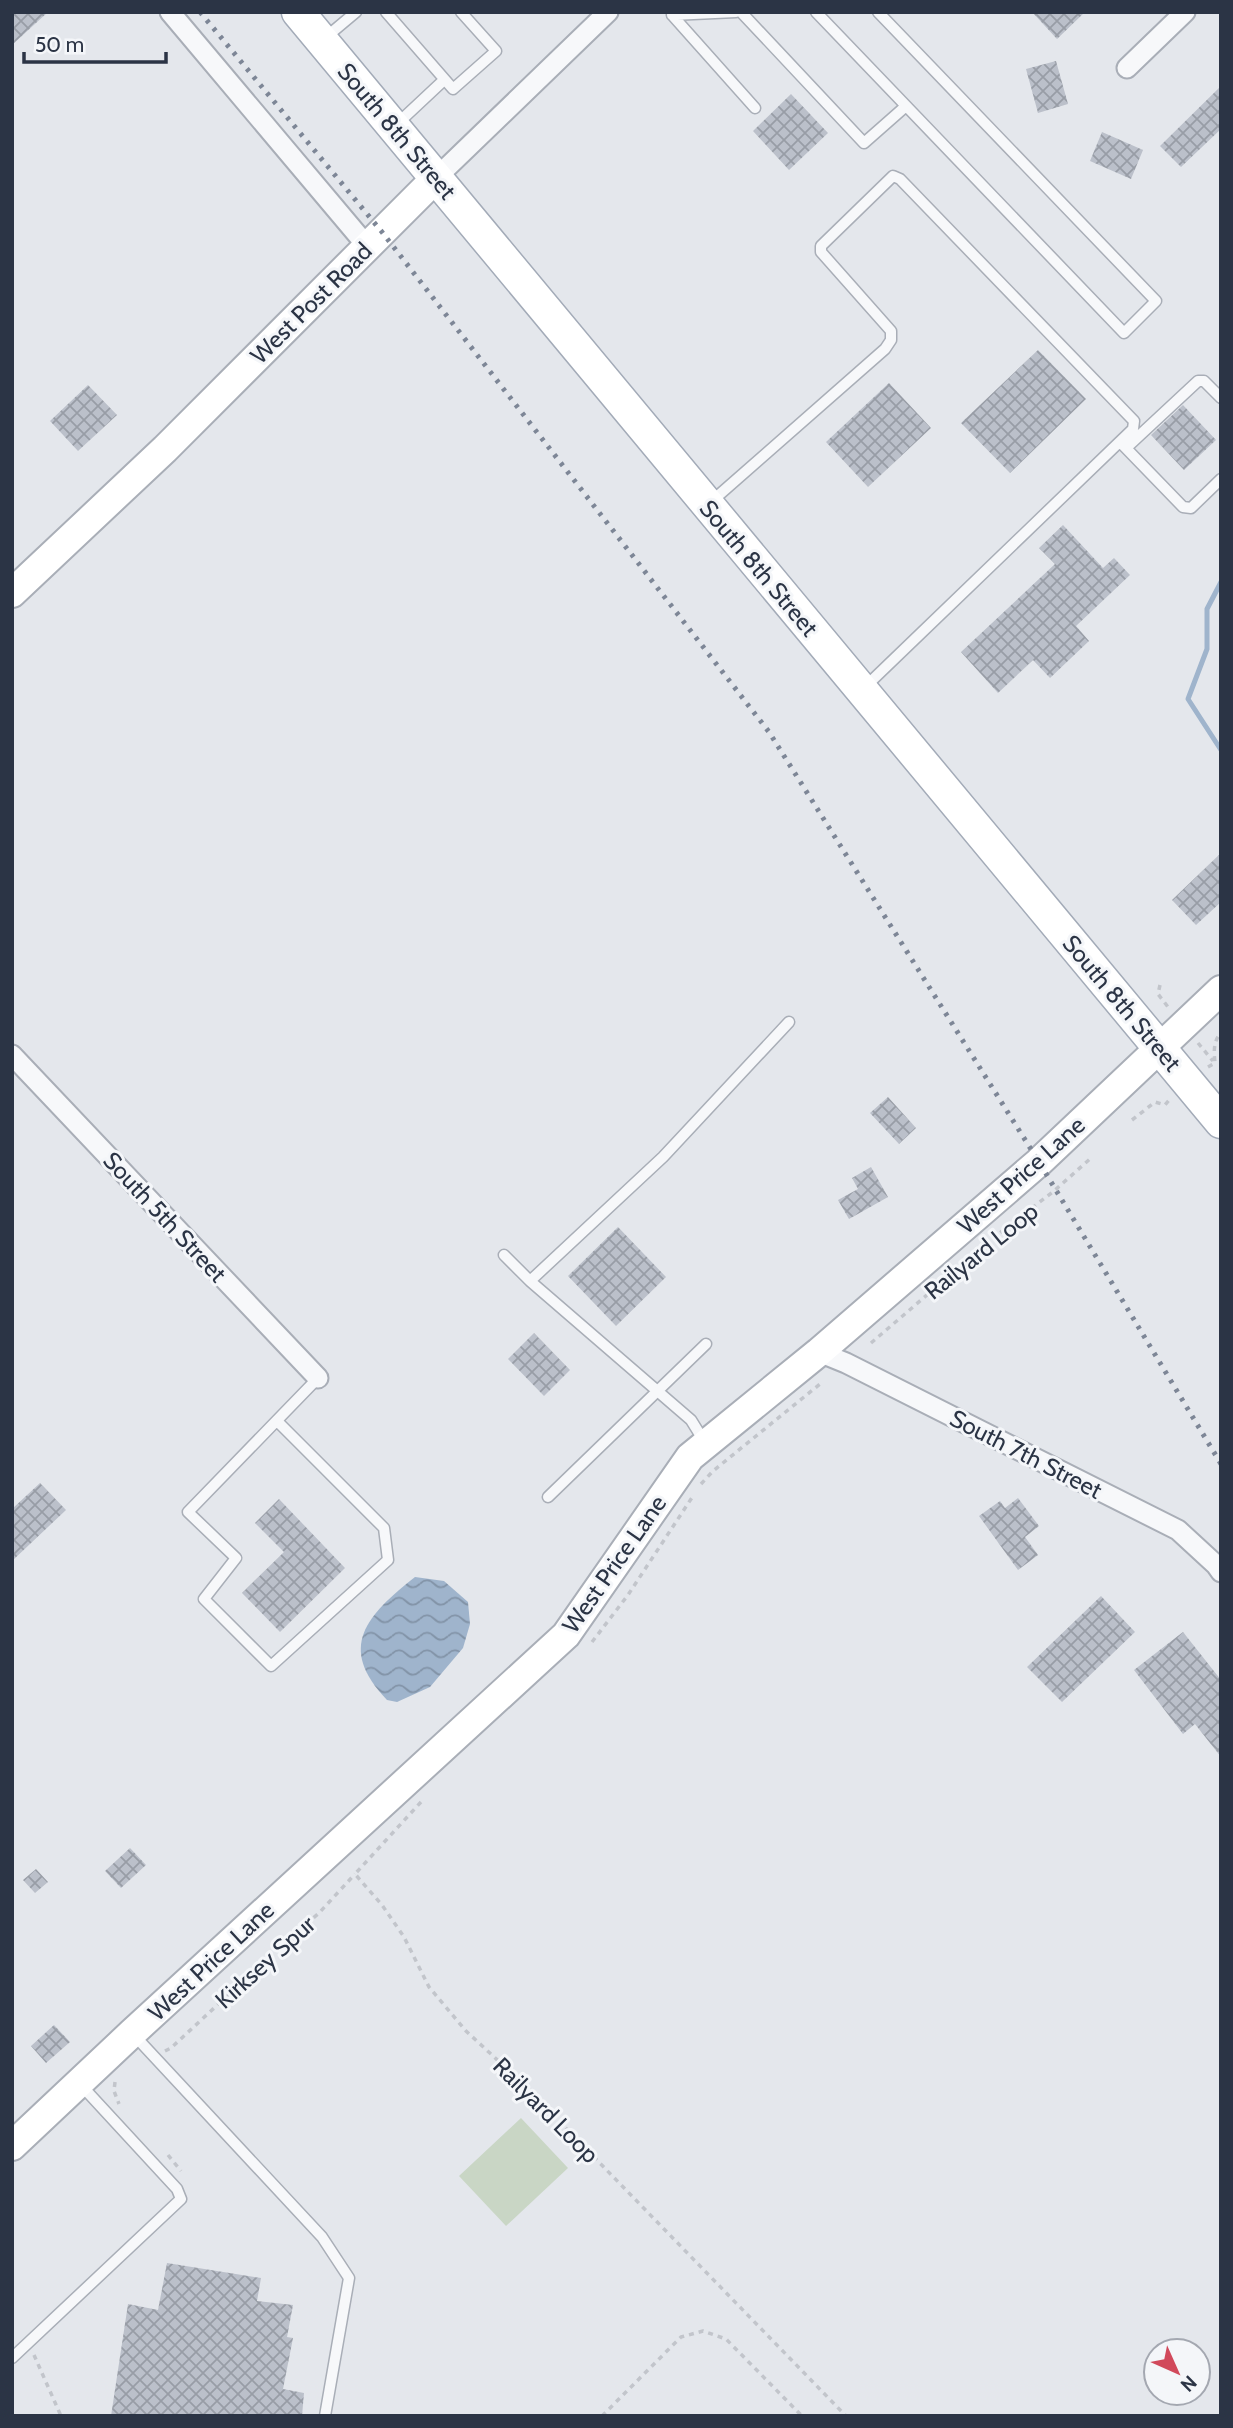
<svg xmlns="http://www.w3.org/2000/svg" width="1233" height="2428" viewBox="0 0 1233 2428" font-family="Cabin,sans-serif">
	<defs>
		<pattern id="water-waves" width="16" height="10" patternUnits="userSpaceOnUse" patternTransform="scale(1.75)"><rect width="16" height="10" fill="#9fb4cc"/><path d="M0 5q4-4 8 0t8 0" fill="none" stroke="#8293a7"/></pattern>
		<pattern id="building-cross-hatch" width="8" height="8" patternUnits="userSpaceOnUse" patternTransform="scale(1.75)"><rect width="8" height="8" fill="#bbc0ca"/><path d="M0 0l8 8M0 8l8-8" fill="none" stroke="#989da6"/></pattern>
	</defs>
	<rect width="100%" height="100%" fill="#e4e7ec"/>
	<path fill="#c9d6c5" d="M 521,2118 L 568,2168 L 506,2226 L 459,2176 Z"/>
	<path fill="url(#water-waves)" d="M 415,1577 L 444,1581 L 468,1602 L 470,1624 L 463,1648 L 430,1687 L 397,1702 L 387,1700 C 336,1647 367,1615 415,1577 Z"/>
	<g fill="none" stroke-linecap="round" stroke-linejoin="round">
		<path stroke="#9fb4cc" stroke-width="5" d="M 1221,582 L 1207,609 L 1207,649 L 1188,699 L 1221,750"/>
	</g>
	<path fill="url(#building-cross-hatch)" d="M 12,12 L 48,12 L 12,45 Z
		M 1032,12 L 1085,12 L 1057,39 Z
		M 1056,61 L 1068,104 L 1038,113 L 1026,69 Z
		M 1221,86 L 1221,129 L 1181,167 L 1160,146 Z
		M 791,94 L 828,133 L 789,170 L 753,131 Z
		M 1102,132 L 1143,150 L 1131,179 L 1090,161 Z
		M 1038,350 L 1086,399 L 1010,473 L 961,423 Z
		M 889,383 L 931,428 L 868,487 L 826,442 Z
		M 88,385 L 117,415 L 78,451 L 50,421 Z
		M 1183,405 L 1216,440 L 1184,470 L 1151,435 Z
		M 1063,525 L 1103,568 L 1114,558 L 1130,575 L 1076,626 L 1089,641 L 1050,678 L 1033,660 L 998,693 L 961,652 L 1055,564 L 1039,548 Z
		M 1221,853 L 1221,902 L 1196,925 L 1172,900 Z
		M 888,1097 L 916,1128 L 899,1144 L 870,1113 Z
		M 871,1167 L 888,1197 L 849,1219 L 838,1200 L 858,1189 L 852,1178 Z
		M 618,1227 L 666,1277 L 616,1326 L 568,1276 Z
		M 534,1333 L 570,1370 L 544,1396 L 508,1359 Z
		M 40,1483 L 66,1510 L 12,1561 L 12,1509 Z
		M 1018,1498 L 1039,1526 L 1025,1537 L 1038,1555 L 1018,1570 L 979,1516 L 1000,1501 L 1005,1508 Z
		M 279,1499 L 345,1568 L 280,1632 L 242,1593 L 284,1552 L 255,1523 Z
		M 1101,1596 L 1135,1632 L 1062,1702 L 1027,1667 Z
		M 1183,1632 L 1221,1680 L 1221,1757 L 1195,1724 L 1183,1734 L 1134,1670 Z
		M 130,1848 L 146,1865 L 121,1888 L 105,1871 Z
		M 36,1869 L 48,1882 L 35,1893 L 23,1880 Z
		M 54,2025 L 70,2042 L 46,2063 L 31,2046 Z
		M 167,2263 L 261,2278 L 257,2301 L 293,2305 L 287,2337 L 293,2338 L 283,2389 L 304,2393 L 302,2416 L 111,2416 L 128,2304 L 158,2310 Z"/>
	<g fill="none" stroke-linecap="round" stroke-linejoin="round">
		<g stroke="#a9aeb7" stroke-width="13">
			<path id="lane" d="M 386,12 L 453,89 L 496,51 L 461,12
				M 741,12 L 864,143 L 906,106
				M 816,12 L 1124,333 L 1156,301 L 878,12
				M 672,15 L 736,12
				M 673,16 L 755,108
				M 325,38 L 356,12
				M 397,124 L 444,80
				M 1120,442 L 1183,507 L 1191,508 L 1221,479
				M 1126,448 L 1198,381 L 1204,381 L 1221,398
				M 712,501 L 885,349 L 891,340 L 891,331 L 821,252 L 821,246 L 893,176 L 900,179 L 1134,421 L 1133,429 L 864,688
				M 504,1255 L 530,1281
				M 277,1421 L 384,1528 L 388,1560 L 271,1666 L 204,1599 L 236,1558 L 188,1512 L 318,1378
				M 704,1441 L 691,1420 L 530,1281 L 663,1157 L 789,1022
				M 548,1497 L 706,1344
				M 134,2035 L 322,2237 L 349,2278 L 325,2416
				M 12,2358 L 181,2199 L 177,2189 L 81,2085"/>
		</g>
		<g stroke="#a9aeb7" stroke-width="23">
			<path id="street" d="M 170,12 L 367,246
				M 1127,68 L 1185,12
				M 436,178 L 608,12
				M 12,1055 L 318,1378
				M 819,1352 L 846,1363 L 1178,1530 L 1216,1565 L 1221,1572"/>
		</g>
		<g stroke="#a9aeb7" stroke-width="32">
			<path id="secondary" d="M 12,593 L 165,449 L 436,178
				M 12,2146 L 132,2033 L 566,1635 L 690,1457 L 819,1352 L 1039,1162 L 1221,990"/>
		</g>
		<g stroke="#a3abb8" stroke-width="35">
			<path id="primary" d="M 298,12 L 1221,1122"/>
		</g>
		<path stroke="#c2c5cb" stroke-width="3.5" stroke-dasharray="5 5" stroke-linecap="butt" d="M 1160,985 L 1158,994 L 1168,1007
			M 1198,1043 L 1213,1061
			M 1208,1067 L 1215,1063 C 1214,1052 1213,1041 1221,1033
			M 1132,1120 L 1155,1102 L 1165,1105 L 1170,1099
			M 871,1343 L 997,1235 L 1054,1191 L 1091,1158
			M 701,1484 L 713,1471 L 820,1384
			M 592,1642 L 628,1595 L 693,1496
			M 421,1802 L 355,1874 L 382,1905 L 404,1937 L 429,1987 L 466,2031 L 518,2079 L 846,2416
			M 165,2051 L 171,2048 L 282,1945 L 319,1913 L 355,1874
			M 115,2082 L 114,2091 L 119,2104
			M 168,2155 L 181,2171
			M 34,2355 L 61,2416
			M 602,2416 L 681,2337 L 703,2331 L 726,2339 L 802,2416"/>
		<use href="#lane" stroke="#f7f8fa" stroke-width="10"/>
		<use href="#street" stroke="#f7f8fa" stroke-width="19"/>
		<use href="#secondary" stroke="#fff" stroke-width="28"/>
		<use href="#primary" stroke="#fff" stroke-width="32"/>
		<path stroke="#7d8696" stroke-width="5" stroke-dasharray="3.5 7" stroke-linecap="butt" d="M 200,12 L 382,232 L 769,732 L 1039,1162 L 1221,1464"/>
	</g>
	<g text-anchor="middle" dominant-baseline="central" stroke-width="6" stroke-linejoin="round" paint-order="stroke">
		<g font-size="24" fill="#2b3445" stroke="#f4f6f9">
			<text transform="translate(397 131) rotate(50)">South 8th Street</text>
			<text transform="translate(311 303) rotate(-45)">West Post Road</text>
			<text transform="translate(759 568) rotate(50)">South 8th Street</text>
			<text transform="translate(1122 1003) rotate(50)">South 8th Street</text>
			<text transform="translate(1021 1175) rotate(-42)">West Price Lane</text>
			<text transform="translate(165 1217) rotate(47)">South 5th Street</text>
			<text transform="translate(981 1251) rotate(-39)">Railyard Loop</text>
			<text transform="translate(1026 1454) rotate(27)">South 7th Street</text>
			<text transform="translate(614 1564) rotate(-55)">West Price Lane</text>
			<text transform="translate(211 1961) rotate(-43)">West Price Lane</text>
			<text transform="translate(265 1962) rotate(-42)">Kirksey Spur</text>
			<text transform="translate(546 2110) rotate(45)">Railyard Loop</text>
		</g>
	</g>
	<rect width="1233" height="2428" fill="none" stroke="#2b3445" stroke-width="28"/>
	<g transform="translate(1177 2372) rotate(135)"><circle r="33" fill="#f4f6f9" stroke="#a4a8b1" stroke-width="2"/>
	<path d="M0-5L12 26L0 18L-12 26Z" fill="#d1495b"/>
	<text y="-10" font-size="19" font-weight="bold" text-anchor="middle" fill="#2b3445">N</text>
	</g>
	<path d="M24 52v10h142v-10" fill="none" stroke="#2b3445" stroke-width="3.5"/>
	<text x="35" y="52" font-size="21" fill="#2b3445" stroke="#f4f6f9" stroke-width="5" paint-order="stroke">50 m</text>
</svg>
